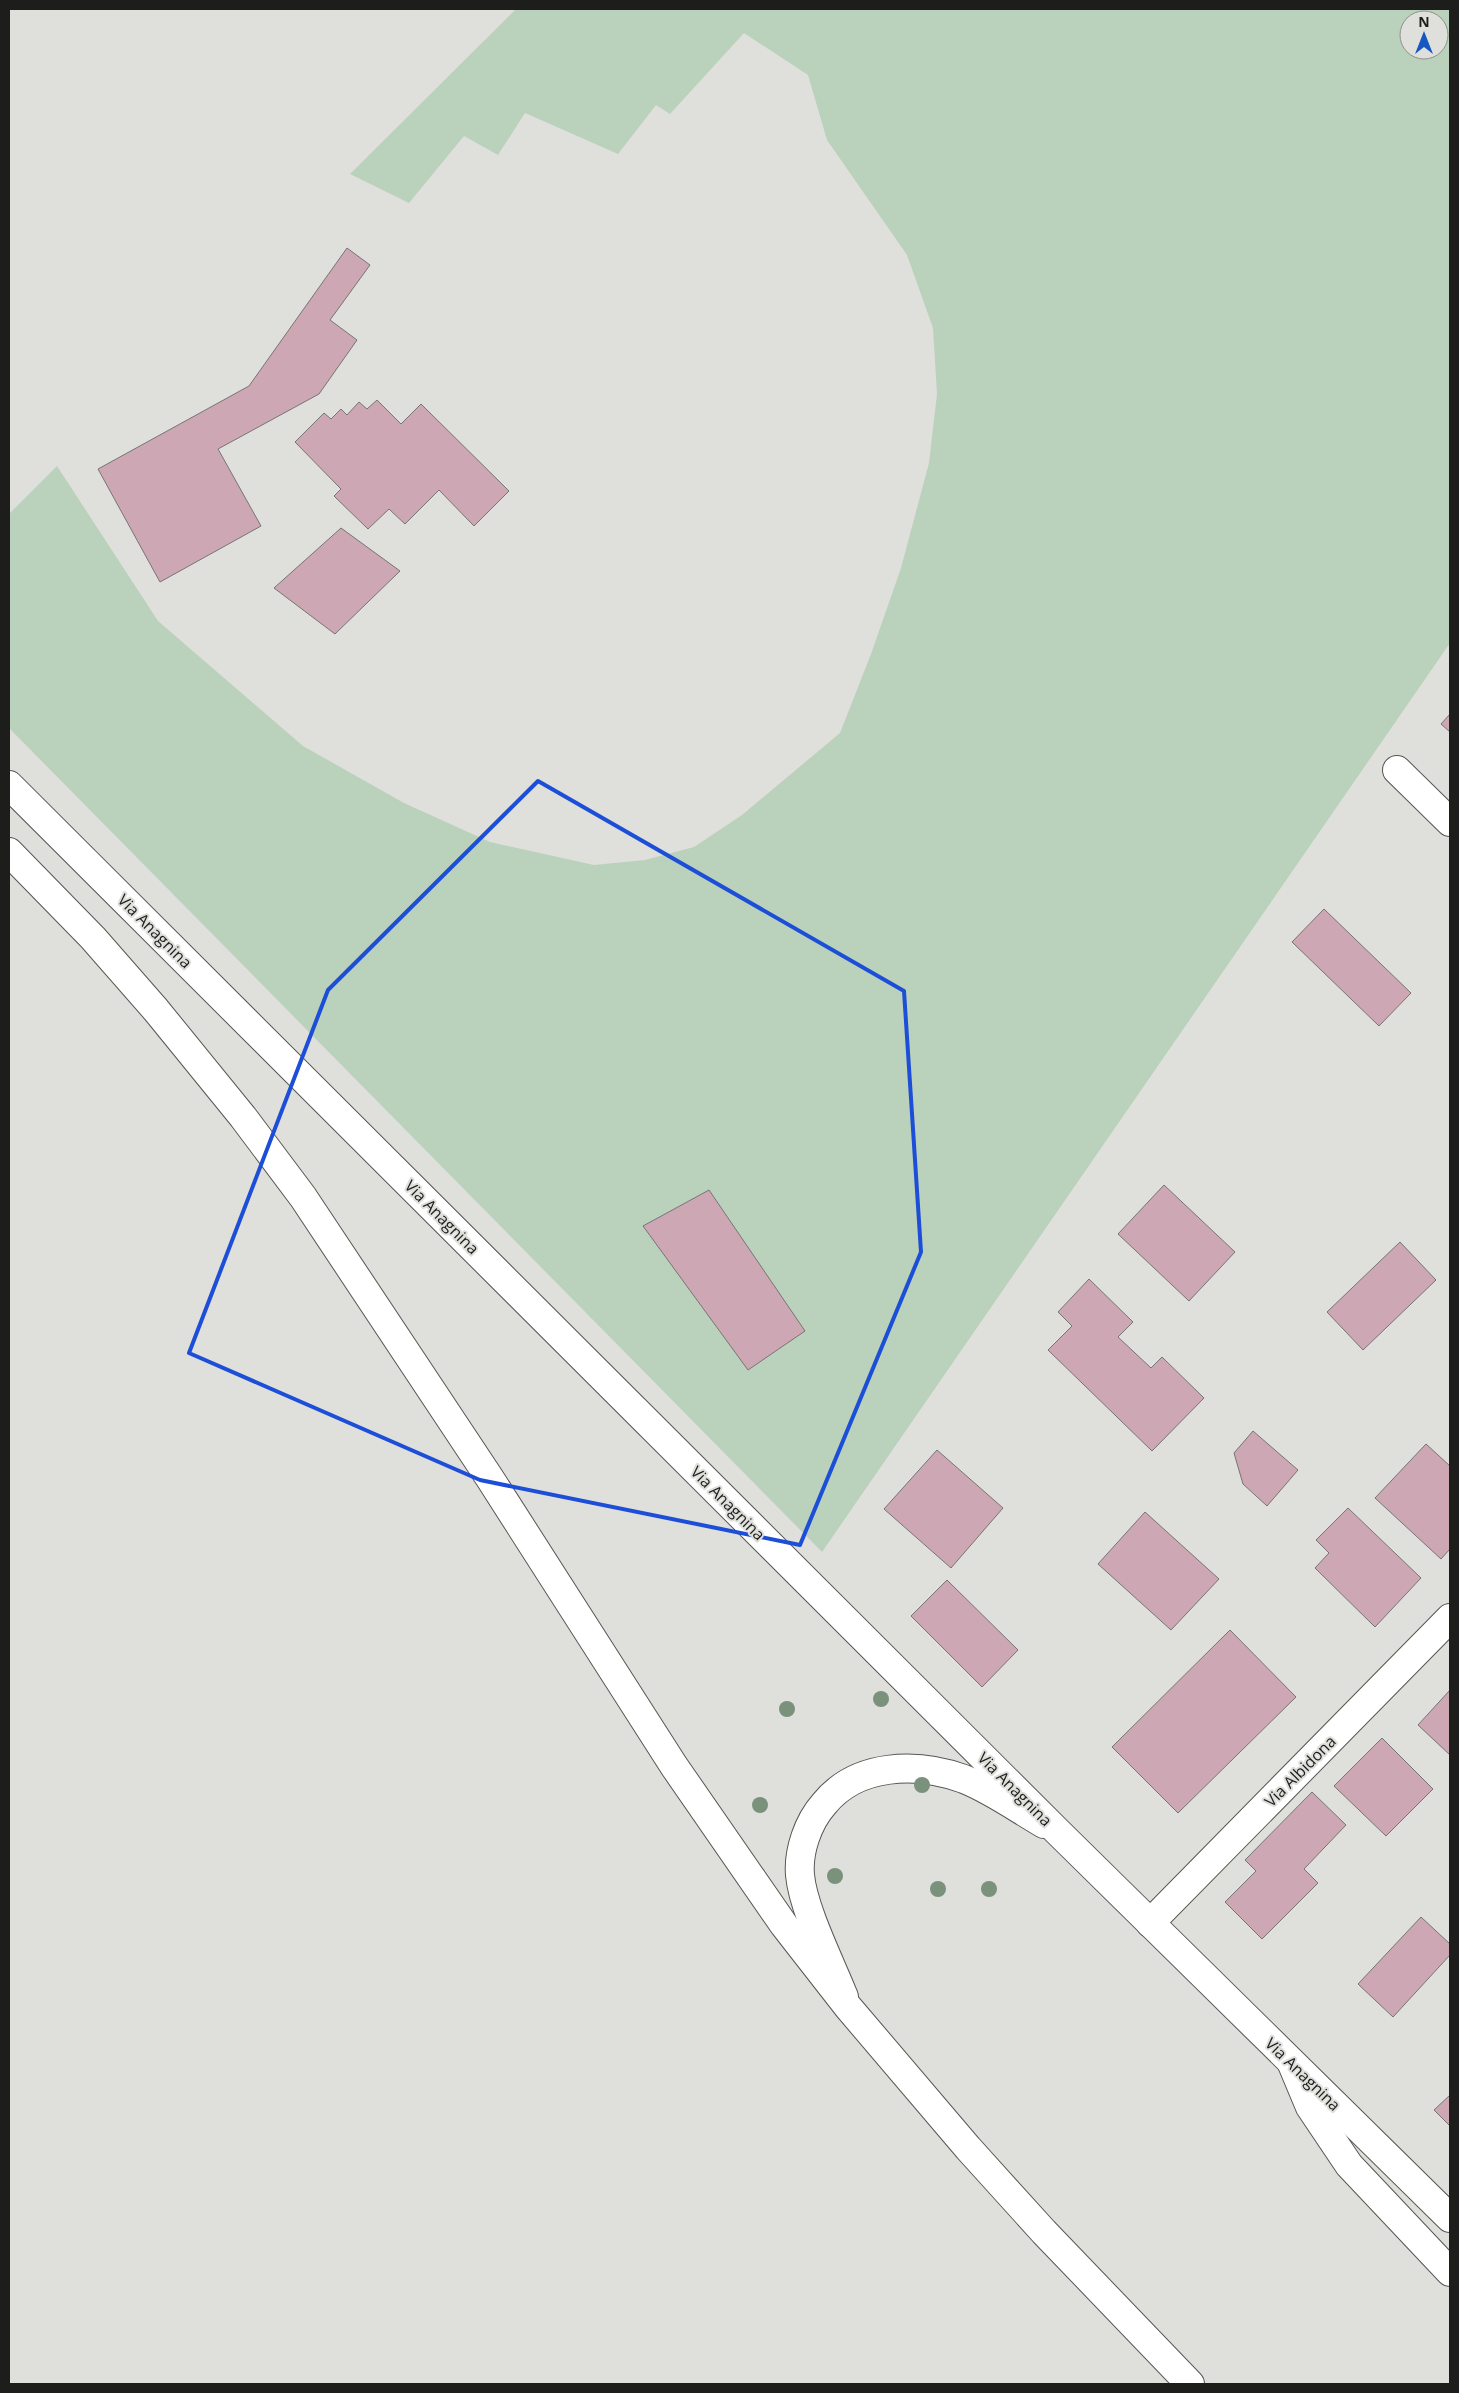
<svg xmlns="http://www.w3.org/2000/svg" width="1459" height="2393" viewBox="0 0 1459 2393" font-family="'Open Sans',sans-serif">
	<rect width="100%" height="100%" fill="#dfdfdb"/>
	<path fill="#bad2bc" fill-rule="evenodd" d="M 516,9 L 1450,9 L 1450,643 L 822,1552 L 9,728 L 9,514 L 57,466 L 158,621 L 303,746 L 404,803 L 490,842 L 594,865 L 645,860 L 694,847 L 742,815 L 840,733 L 871,654 L 901,568 L 929,463 L 937,394 L 933,328 L 907,255 L 827,140 L 808,75 L 744,33 L 670,114 L 656,105 L 618,154 L 525,113 L 498,155 L 464,136 L 409,203 L 350,174 ZM 1409,20 L 1439,20 L 1439,50 L 1409,50 Z"/>
	<path fill="#cda8b4" stroke="#777475" d="M 347,248 L 370,265 L 330,320 L 357,340 L 319,394 L 218,449 L 261,526 L 160,582 L 98,469 L 249,386 Z
		M 377,400 L 401,424 L 421,404 L 509,491 L 474,526 L 439,490 L 405,524 L 389,509 L 368,529 L 334,496 L 341,489 L 295,442 L 324,413 L 331,419 L 341,409 L 347,415 L 359,402 L 367,409 Z
		M 341,528 L 400,571 L 335,634 L 274,588 Z
		M 1450,714 L 1450,732 L 1441,724 Z
		M 1324,909 L 1411,993 L 1379,1026 L 1292,942 Z
		M 1164,1185 L 1235,1252 L 1189,1301 L 1118,1234 Z
		M 709,1190 L 805,1331 L 748,1370 L 643,1226 Z
		M 1400,1242 L 1436,1280 L 1363,1350 L 1327,1312 Z
		M 1089,1279 L 1133,1322 L 1118,1337 L 1151,1368 L 1162,1357 L 1204,1398 L 1152,1451 L 1048,1350 L 1072,1326 L 1058,1312 Z
		M 1253,1431 L 1298,1470 L 1267,1506 L 1243,1484 L 1234,1453 Z
		M 1426,1444 L 1450,1466 L 1450,1549 L 1441,1559 L 1375,1498 Z
		M 937,1450 L 1003,1508 L 951,1568 L 884,1509 Z
		M 1348,1508 L 1421,1578 L 1375,1627 L 1315,1568 L 1329,1553 L 1316,1540 Z
		M 1145,1512 L 1219,1579 L 1171,1630 L 1098,1564 Z
		M 947,1580 L 1018,1650 L 982,1687 L 911,1616 Z
		M 1230,1630 L 1296,1697 L 1178,1813 L 1112,1747 Z
		M 1450,1690 L 1450,1755 L 1418,1725 Z
		M 1382,1738 L 1433,1789 L 1386,1836 L 1334,1786 Z
		M 1312,1792 L 1346,1825 L 1304,1869 L 1318,1883 L 1262,1939 L 1225,1902 L 1256,1871 L 1245,1860 Z
		M 1421,1917 L 1450,1944 L 1450,1955 L 1393,2017 L 1358,1984 Z
		M 1450,2095 L 1450,2126 L 1434,2110 Z"/>
	<g fill="none" stroke-linecap="round" stroke-linejoin="round">
		<g stroke="#565653" stroke-width="30">
			<path id="minor" d="M 1397,770 L 1450,822
				M 1150,1923 L 1450,1618
				M 844,1997 C 831,1964 803,1909 800,1875 C 798,1851 808,1822 824,1804 C 857,1763 917,1762 964,1779 C 992,1790 1018,1809 1044,1824
				M 1292,2064 L 1310,2107 L 1349,2165 L 1450,2272"/>
		</g>
		<g stroke="#565653" stroke-width="30">
			<path id="secondary" d="M 9,785 L 1058,1832 L 1450,2218
				M 9,852 L 93,938 L 156,1010 L 243,1117 L 303,1197 L 489,1477 L 674,1766 L 784,1925 L 848,2007 L 968,2148 L 1044,2232 L 1190,2384"/>
		</g>
		<use href="#minor" stroke="#fff" stroke-width="28"/>
		<use href="#secondary" stroke="#fff" stroke-width="28"/>
	</g>
	<g fill="#7a917c">
		<circle cx="881" cy="1699" r="8"/>
		<circle cx="787" cy="1709" r="8"/>
		<circle cx="922" cy="1785" r="8"/>
		<circle cx="760" cy="1805" r="8"/>
		<circle cx="835" cy="1876" r="8"/>
		<circle cx="938" cy="1889" r="8"/>
		<circle cx="989" cy="1889" r="8"/>
	</g>
	<path fill="none" stroke="#1d4ed8" stroke-width="4" stroke-linejoin="round" d="M 538,781 L 904,991 L 921,1252 L 800,1545 L 480,1480 L 189,1353 L 328,990 Z"/>
	<g text-anchor="middle" dominant-baseline="central" stroke-width="4" stroke-linejoin="round" paint-order="stroke">
		<g font-size="16" fill="#1d1d1c" stroke="#dfdfdb">
			<text transform="translate(155 931) rotate(45)">Via Anagnina</text>
			<text transform="translate(442 1217) rotate(45)">Via Anagnina</text>
			<text transform="translate(728 1503) rotate(45)">Via Anagnina</text>
			<text transform="translate(1300 1771) rotate(-45)">Via Albidona</text>
			<text transform="translate(1015 1789) rotate(45)">Via Anagnina</text>
			<text transform="translate(1303 2074) rotate(44)">Via Anagnina</text>
		</g>
	</g>
	<rect width="1459" height="2393" fill="none" stroke="#1d1d1c" stroke-width="20"/>
	<g transform="translate(1424 35)"><circle r="24" fill="#dfdfdb" stroke="#91918f"/>
	<path d="M0-4L9 19L0 12L-9 19Z" fill="#1657c2"/>
	<text y="-8" font-size="14" font-weight="bold" text-anchor="middle" fill="#1d1d1c">N</text>
	</g>
</svg>
